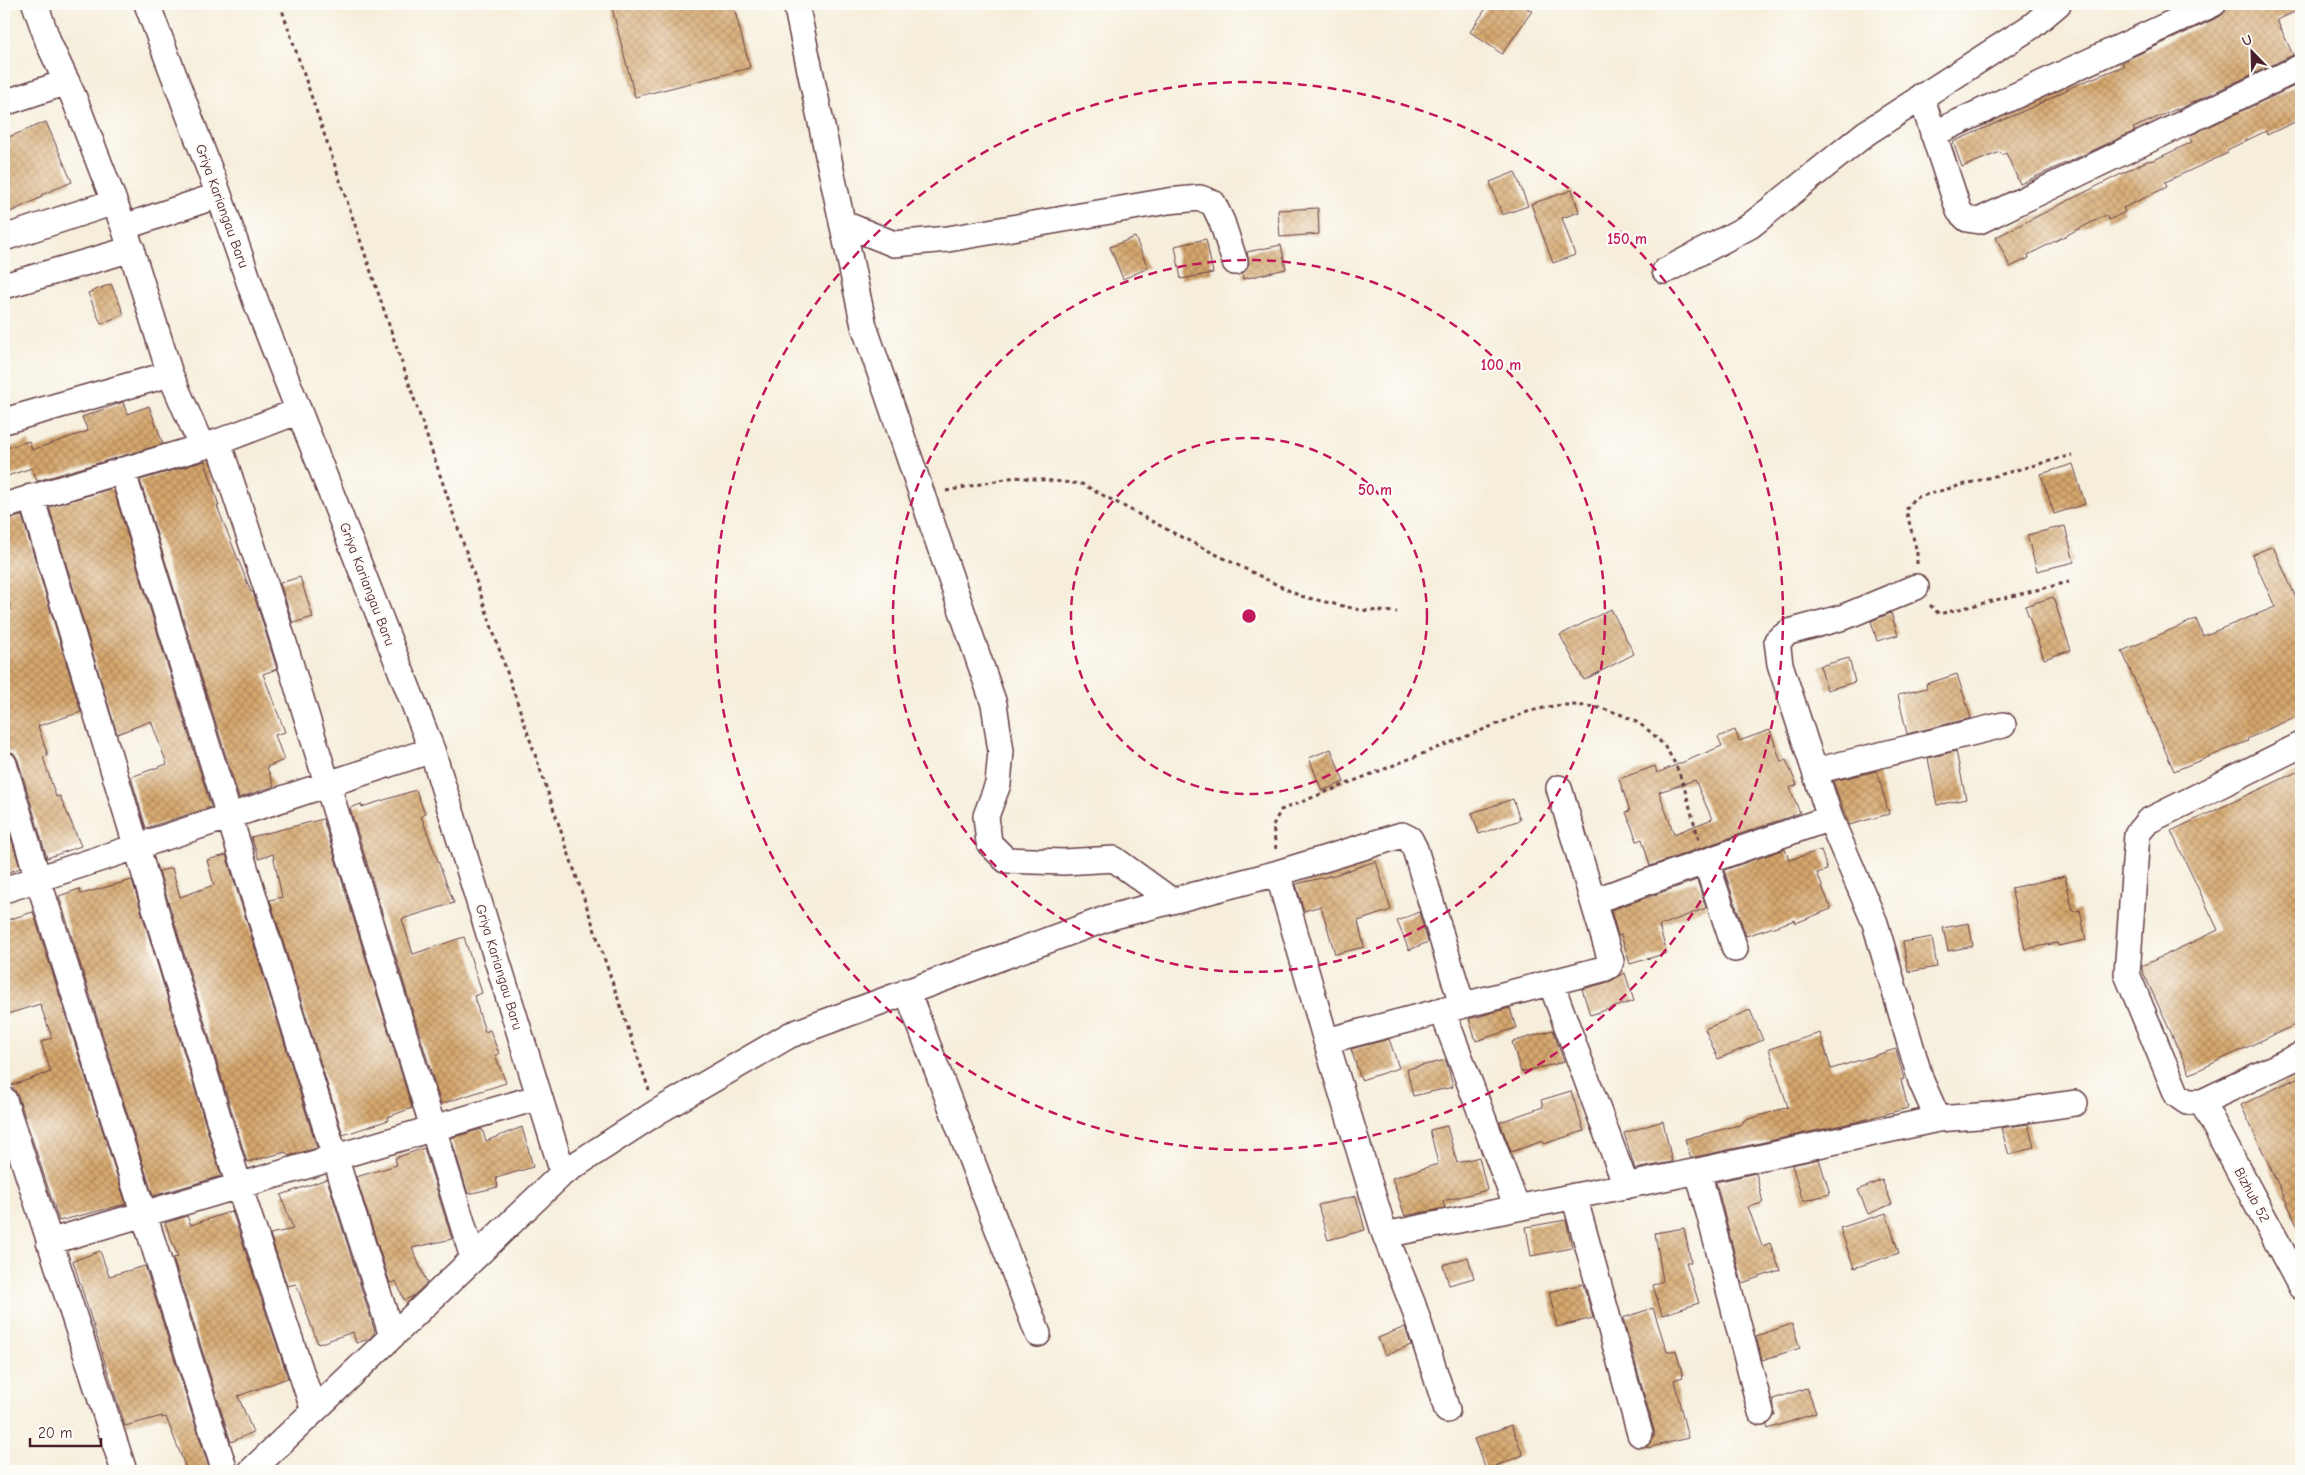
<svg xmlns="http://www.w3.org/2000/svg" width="2305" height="1475" viewBox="0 0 2305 1475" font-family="'Comic Neue',sans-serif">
	<defs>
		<pattern id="building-cross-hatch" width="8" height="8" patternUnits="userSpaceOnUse" patternTransform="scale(1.25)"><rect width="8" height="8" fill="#d5a76d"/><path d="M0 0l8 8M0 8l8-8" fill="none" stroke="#af875a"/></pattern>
	</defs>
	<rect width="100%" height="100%" fill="#fdfcf7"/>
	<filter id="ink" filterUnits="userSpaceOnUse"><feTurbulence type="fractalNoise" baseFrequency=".02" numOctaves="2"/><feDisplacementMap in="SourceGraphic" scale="10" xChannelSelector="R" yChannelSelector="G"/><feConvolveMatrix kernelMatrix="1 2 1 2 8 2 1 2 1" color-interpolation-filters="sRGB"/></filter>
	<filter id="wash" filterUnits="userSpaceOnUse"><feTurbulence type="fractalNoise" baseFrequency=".0096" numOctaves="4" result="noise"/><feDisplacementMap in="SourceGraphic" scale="20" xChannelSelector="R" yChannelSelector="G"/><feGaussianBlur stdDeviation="1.12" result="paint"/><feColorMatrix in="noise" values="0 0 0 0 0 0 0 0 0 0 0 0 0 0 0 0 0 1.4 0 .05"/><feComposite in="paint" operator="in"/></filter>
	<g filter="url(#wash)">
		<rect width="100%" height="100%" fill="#f6eedb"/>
		<g id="blocks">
			<path fill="url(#building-cross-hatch)" fill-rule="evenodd" d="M 611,4 L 733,4 L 750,68 L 635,97 Z
				M 1489,4 L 1521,4 L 1532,11 L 1502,54 L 1470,32 Z
				M 2233,4 L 2301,4 L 2301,9 L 2277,20 L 2293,55 L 2177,110 L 2177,109 L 2133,128 L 2135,131 L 2020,184 L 2006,153 L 2002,155 L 2000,152 L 1962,167 L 1953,142 L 2037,105 L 2078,84 L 2124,66 L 2122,62 L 2219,17 L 2224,13 L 2227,6 Z
				M 2301,83 L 2301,119 L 2267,135 L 2266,131 L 2227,150 L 2228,153 L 2165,182 L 2167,187 L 2123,208 L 2125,212 L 2109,220 L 2106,215 L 2028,255 L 2029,258 L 2010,267 L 1996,237 L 2147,161 L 2154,160 L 2192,142 L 2189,136 Z
				M 46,122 L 72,182 L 41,195 L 42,197 L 4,215 L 4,139 Z
				M 1515,172 L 1528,206 L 1502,215 L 1490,182 Z
				M 1572,190 L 1579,212 L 1562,218 L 1575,255 L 1553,263 L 1531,204 Z
				M 1318,208 L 1319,234 L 1280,237 L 1278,210 Z
				M 1135,237 L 1148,268 L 1123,279 L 1110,247 Z
				M 1206,239 L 1213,273 L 1181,279 L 1175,246 Z
				M 1281,245 L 1286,269 L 1243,279 L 1242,274 L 1249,264 L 1247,252 Z
				M 111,284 L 124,314 L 101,324 L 88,293 Z
				M 123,402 L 127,414 L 149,406 L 163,444 L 37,481 L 32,468 L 4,477 L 4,449 L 29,441 L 32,450 L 88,431 L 82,417 Z
				M 205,461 L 219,506 L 217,506 L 251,592 L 253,592 L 277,669 L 263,674 L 285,732 L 275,735 L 284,760 L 267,767 L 274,786 L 239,798 L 140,480 Z
				M 2073,464 L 2085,504 L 2054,514 L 2041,474 Z
				M 113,488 L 211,807 L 146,828 L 131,777 L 167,764 L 151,721 L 117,734 L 49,507 Z
				M 22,516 L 81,712 L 38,726 L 48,756 L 43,757 L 56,797 L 60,796 L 81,846 L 47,858 L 18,760 L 14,753 L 4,750 L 4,613 L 11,610 L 4,588 L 4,520 Z
				M 2065,526 L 2074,562 L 2037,571 L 2027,535 Z
				M 2273,546 L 2301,609 L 2301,714 L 2247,739 L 2248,741 L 2174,771 L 2122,651 L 2196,619 L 2203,636 L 2275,607 L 2252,555 Z
				M 300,577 L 313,617 L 293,623 L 280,583 Z
				M 2053,597 L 2071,650 L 2044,659 L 2025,606 Z
				M 1611,609 L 1634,654 L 1584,680 L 1560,635 Z
				M 1891,613 L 1898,635 L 1877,641 L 1871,621 Z
				M 1849,658 L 1855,682 L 1827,690 L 1820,666 Z
				M 1957,674 L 1971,718 L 1907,734 L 1898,695 L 1927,688 L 1926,684 Z
				M 1735,730 L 1739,741 L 1770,730 L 1781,762 L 1786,760 L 1797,785 L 1790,788 L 1800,813 L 1650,866 L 1642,839 L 1637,841 L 1626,812 L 1630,811 L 1619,779 L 1655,766 L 1657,773 L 1722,746 L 1718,737 ZM 1695,780 L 1712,819 L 1674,834 L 1659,792 Z
				M 1331,749 L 1344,782 L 1322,791 L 1309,758 Z
				M 1956,751 L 1966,799 L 1937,805 L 1928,758 Z
				M 2301,770 L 2301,1022 L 2190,1074 L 2142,970 L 2142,966 L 2218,930 L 2171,831 Z
				M 1877,771 L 1889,814 L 1849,825 L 1833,781 Z
				M 416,790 L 425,814 L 421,816 L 454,903 L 402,919 L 413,954 L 464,937 L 482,993 L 474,996 L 485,1032 L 490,1030 L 499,1054 L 495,1055 L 506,1083 L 441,1104 L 350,808 L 361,804 L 362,807 Z
				M 1513,799 L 1520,820 L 1479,834 L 1472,813 Z
				M 4,814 L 20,868 L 4,874 Z
				M 323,819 L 412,1108 L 388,1117 L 389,1120 L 343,1135 L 270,900 L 282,897 L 273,854 L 259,859 L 251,837 Z
				M 1785,849 L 1789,860 L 1821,850 L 1827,870 L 1817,873 L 1831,909 L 1796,923 L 1795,920 L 1746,936 L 1724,870 Z
				M 226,855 L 317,1148 L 288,1156 L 286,1152 L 247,1162 L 159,871 L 172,868 L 180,897 L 214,885 L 207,860 Z
				M 1376,861 L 1391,910 L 1358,921 L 1364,947 L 1335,954 L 1321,906 L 1304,911 L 1296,884 L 1334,875 Z
				M 2065,876 L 2073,912 L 2080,910 L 2086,940 L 2058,946 L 2057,943 L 2025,949 L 2011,888 Z
				M 132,880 L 221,1176 L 153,1196 L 59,896 L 79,889 L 81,894 Z
				M 1697,880 L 1706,908 L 1659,926 L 1667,953 L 1630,964 L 1621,935 L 1618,936 L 1611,910 Z
				M 33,912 L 126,1204 L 59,1221 L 18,1096 L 12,1085 L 51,1072 L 41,1042 L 52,1038 L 40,1004 L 4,1015 L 4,921 Z
				M 1419,912 L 1428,942 L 1409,950 L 1397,921 Z
				M 1969,923 L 1973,946 L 1948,951 L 1943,928 Z
				M 1932,937 L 1937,967 L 1908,972 L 1903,942 Z
				M 1625,973 L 1634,1001 L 1590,1015 L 1582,989 L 1609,982 Z
				M 1510,1008 L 1516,1028 L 1476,1041 L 1469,1019 Z
				M 1750,1010 L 1763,1040 L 1718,1059 L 1705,1029 Z
				M 1553,1030 L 1564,1062 L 1521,1072 L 1512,1042 Z
				M 1820,1033 L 1831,1069 L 1896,1049 L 1904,1079 L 1901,1080 L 1908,1108 L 1856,1122 L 1691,1158 L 1685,1139 L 1743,1124 L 1743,1121 L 1788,1107 L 1769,1049 Z
				M 1389,1039 L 1399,1068 L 1361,1080 L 1351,1049 Z
				M 1446,1060 L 1453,1087 L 1413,1096 L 1407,1069 Z
				M 2301,1076 L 2301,1233 L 2241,1105 Z
				M 1571,1091 L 1584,1131 L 1544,1144 L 1543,1141 L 1511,1152 L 1500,1122 L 1543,1107 L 1541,1100 Z
				M 1663,1121 L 1672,1162 L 1635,1169 L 1624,1133 Z
				M 2028,1124 L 2034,1147 L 2009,1155 L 2001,1128 Z
				M 1447,1126 L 1457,1163 L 1479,1157 L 1487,1190 L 1443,1201 L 1445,1208 L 1405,1216 L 1392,1178 L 1438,1164 L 1430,1130 Z
				M 522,1127 L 533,1167 L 496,1178 L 498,1187 L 468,1194 L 451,1138 L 482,1129 L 486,1141 Z
				M 424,1148 L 452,1239 L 412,1248 L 427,1283 L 412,1297 L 404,1300 L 396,1281 L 390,1283 L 356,1177 L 397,1165 L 395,1158 Z
				M 1819,1159 L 1830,1194 L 1803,1201 L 1792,1165 Z
				M 1756,1173 L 1763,1203 L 1748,1207 L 1762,1246 L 1770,1243 L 1780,1270 L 1742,1283 L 1716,1182 Z
				M 327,1179 L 375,1332 L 369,1339 L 356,1343 L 353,1332 L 318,1344 L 296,1284 L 287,1286 L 270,1234 L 293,1229 L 281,1195 Z
				M 1882,1180 L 1892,1204 L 1868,1214 L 1858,1190 Z
				M 1356,1196 L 1365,1230 L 1328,1240 L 1318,1205 Z
				M 232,1211 L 288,1378 L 238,1396 L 253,1432 L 231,1442 L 173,1258 L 178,1257 L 165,1223 L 187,1216 L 191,1225 Z
				M 1886,1213 L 1899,1253 L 1854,1268 L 1840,1228 Z
				M 1566,1220 L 1572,1248 L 1531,1256 L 1526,1227 Z
				M 1684,1228 L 1691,1262 L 1686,1262 L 1699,1303 L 1662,1315 L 1653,1285 L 1663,1281 L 1655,1233 Z
				M 100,1251 L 109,1276 L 145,1266 L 210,1471 L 187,1471 L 166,1417 L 162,1418 L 162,1416 L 125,1426 L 73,1261 Z
				M 1468,1257 L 1474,1278 L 1449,1285 L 1443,1265 Z
				M 1583,1284 L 1593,1318 L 1557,1327 L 1549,1292 Z
				M 1653,1308 L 1667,1352 L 1676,1350 L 1683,1377 L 1674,1380 L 1688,1438 L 1647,1448 L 1647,1446 L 1654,1438 L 1654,1430 L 1623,1318 Z
				M 1792,1324 L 1800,1348 L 1762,1360 L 1756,1336 Z
				M 1405,1327 L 1411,1345 L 1385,1355 L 1378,1338 Z
				M 1807,1388 L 1816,1413 L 1768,1429 L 1767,1425 L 1775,1415 L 1773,1399 Z
				M 1511,1425 L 1523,1455 L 1486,1470 L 1474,1439 Z"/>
		</g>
	</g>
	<g filter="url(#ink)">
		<use href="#blocks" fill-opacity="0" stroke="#643e45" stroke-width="1"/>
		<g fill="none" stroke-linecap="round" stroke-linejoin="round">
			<g stroke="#643e45" stroke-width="28">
				<path id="minor" d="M 35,4 L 49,44 L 74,98 L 124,227 L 170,374 L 202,447
					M 147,4 L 219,195 L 256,302 L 432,750 L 563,1173
					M 796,4 L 864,326 L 994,704 L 1001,751 L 998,784 L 986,816 L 989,843 L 1006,860 L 1064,862 L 1114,859 L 1172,901
					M 1921,96 L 1959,211 L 1967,219 L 1979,221 L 2301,67
					M 4,103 L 67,82
					M 1933,134 L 2213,4
					M 842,223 L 894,244 L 948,239 L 1168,201 L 1200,198 L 1213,203 L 1222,222 L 1235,262
					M 124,227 L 219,195
					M 4,238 L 114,202
					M 1665,271 L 1750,226 L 1866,133 L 2032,26 L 2058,4
					M 4,286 L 132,249
					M 4,421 L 170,374
					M 218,442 L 275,614 L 473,1258
					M 122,470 C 212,758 299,1048 392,1336
					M 31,497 L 239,1186 L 314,1411
					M 4,506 L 218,442 L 299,411
					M 2301,745 L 2148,821 L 2137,834 L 2127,974 L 2177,1095 L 2187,1102 L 2202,1102 L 2301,1055
					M 4,764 L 38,879 L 225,1471
					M 1815,771 L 2003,725
					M 1706,862 L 1735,949
					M 1278,873 L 1326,1041 L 1385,1235 L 1698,1171 L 1938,1119 L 1921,1081 L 1875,923 L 1830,818 L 1780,664 L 1777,641 L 1789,632 L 1844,617 L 1916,587
					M 4,890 L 432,750
					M 1593,901 L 1830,818
					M 1551,983 L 1626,1186
					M 907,991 L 1038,1334
					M 1442,1010 L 1517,1208
					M 1326,1041 L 1603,969 L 1609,966 L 1611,961 L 1559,788
					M 4,1100 L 124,1471
					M 2202,1102 L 2301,1287
					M 1938,1119 L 1991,1115 L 2075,1103
					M 1698,1171 L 1761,1412
					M 1574,1196 L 1640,1434
					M 1385,1235 L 1413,1305 L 1447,1410
					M 49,1242 L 539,1097
					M 251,1471 L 563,1173 L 657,1112 L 790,1035 L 1111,917 L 1278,873 L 1402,835 L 1410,839 L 1415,849 L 1462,1005"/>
			</g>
			<path stroke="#643e45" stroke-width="3" stroke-dasharray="4 4" stroke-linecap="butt" d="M 280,4 L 649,1090
				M 946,491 L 1015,477 L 1082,484 L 1185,539 L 1300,596 L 1360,610 L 1397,612
				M 1917,564 L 1917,552 L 1906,510 L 1914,498 L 2072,455
				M 1930,605 L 1939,614 L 2069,582
				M 1276,849 L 1273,825 L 1281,810 L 1530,711 C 1541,709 1553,705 1564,705 C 1607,704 1652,720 1673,760 C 1684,780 1692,817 1699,840"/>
			<use href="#minor" stroke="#fff" stroke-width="25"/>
		</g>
	</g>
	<g fill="none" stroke="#c2185b" stroke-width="2.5" stroke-dasharray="9 6">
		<circle cx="1249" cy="616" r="178"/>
		<circle cx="1249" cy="616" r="356"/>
		<circle cx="1249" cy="616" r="534"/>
	</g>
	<g text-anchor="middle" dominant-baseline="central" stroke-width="4.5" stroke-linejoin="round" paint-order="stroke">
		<g font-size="14" fill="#4a1f2b" stroke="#fdfcf7">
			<text transform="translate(222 206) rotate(70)">Griya Kariangau Baru</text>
			<text transform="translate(367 584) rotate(69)">Griya Kariangau Baru</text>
			<text transform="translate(499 967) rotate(73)">Griya Kariangau Baru</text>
			<text transform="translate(2252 1195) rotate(62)">Bizhub 52</text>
		</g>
	</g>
	<circle cx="1249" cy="616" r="8" fill="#c2185b" stroke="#fdfcf7" stroke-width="2.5"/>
	<g font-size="15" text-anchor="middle" font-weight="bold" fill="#c2185b" stroke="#fdfcf7" stroke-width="4.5" stroke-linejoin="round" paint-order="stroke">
		<text x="1627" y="244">150 m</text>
		<text x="1501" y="370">100 m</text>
		<text x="1375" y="495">50 m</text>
	</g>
	<rect width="2305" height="1475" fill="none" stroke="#fdfcf7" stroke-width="20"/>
	<g transform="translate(2252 52) rotate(337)" stroke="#fdfcf7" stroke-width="4" paint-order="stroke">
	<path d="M0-4L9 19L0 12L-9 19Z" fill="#4a1f2b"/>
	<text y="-8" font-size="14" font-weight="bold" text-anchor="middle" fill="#4a1f2b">U</text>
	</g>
	<path d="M30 1438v8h71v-8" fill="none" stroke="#4a1f2b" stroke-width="2.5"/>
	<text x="38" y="1438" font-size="15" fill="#4a1f2b" stroke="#fdfcf7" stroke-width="4" paint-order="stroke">20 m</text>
</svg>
